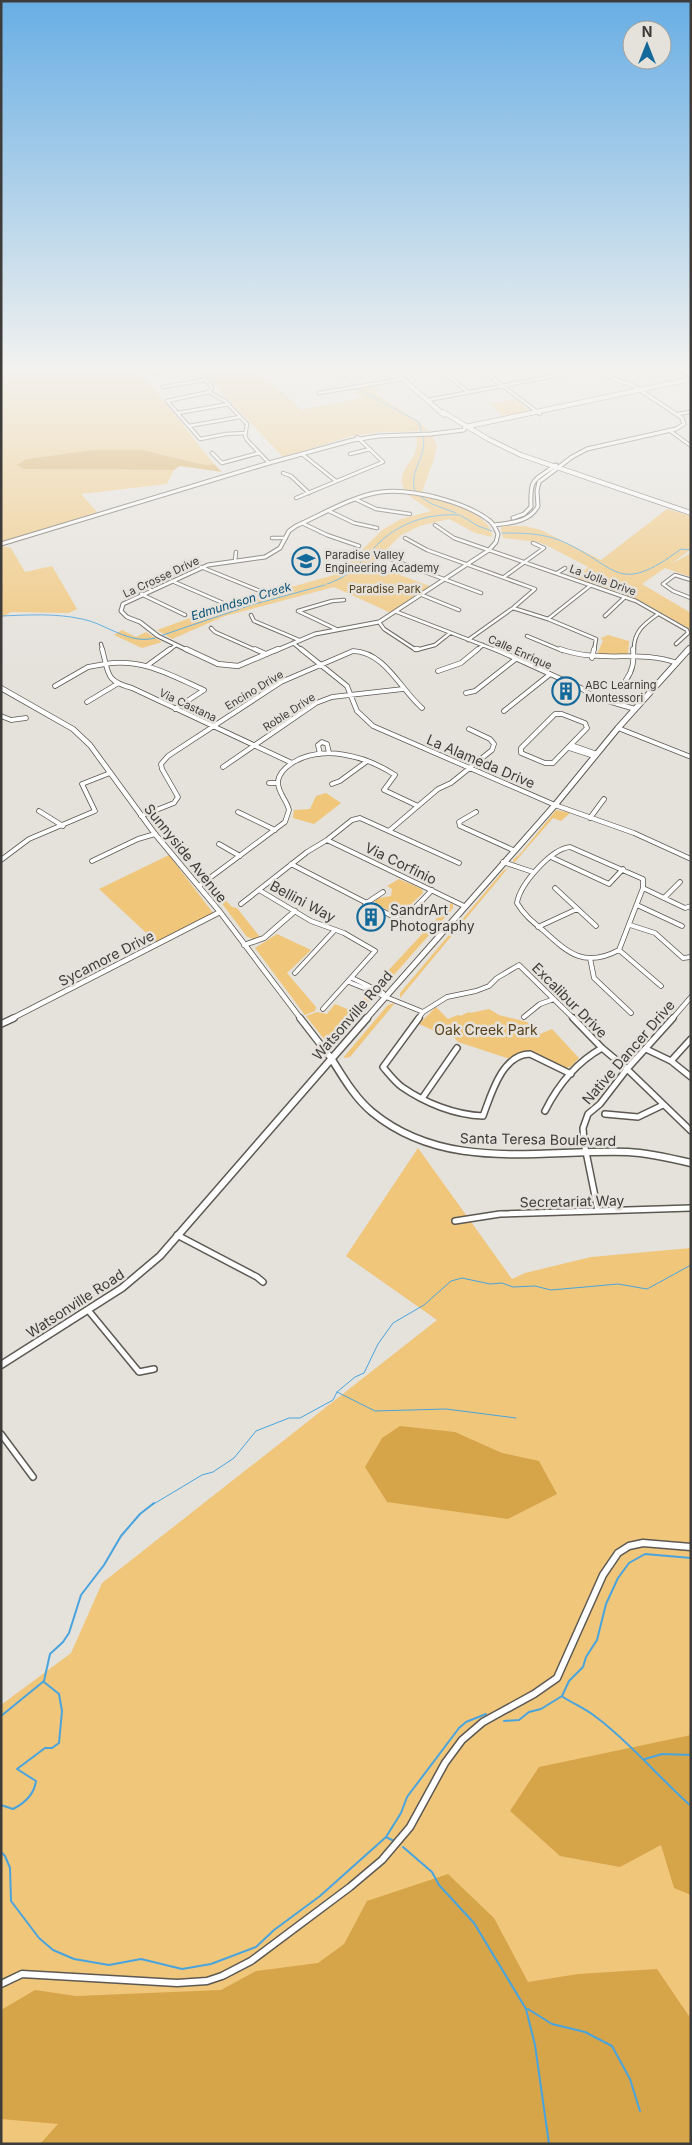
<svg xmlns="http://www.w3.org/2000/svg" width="692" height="2145" viewBox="0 0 692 2145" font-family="Inter,sans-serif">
	<rect width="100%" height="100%" fill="#e5e1db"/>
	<path fill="#f0c67b" d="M 1,371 L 140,371 L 214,464 L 205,465 L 143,450 L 93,450 L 26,459 L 18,465 L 24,469 L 174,470 L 167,484 L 81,494 L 98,513 L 1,542 Z
		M 201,371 L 260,371 L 317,425 L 301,410 L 362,398 L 353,389 L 374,385 L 380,392 L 376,393 L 380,397 L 416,419 L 429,431 L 382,432 L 352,436 L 283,457 Z
		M 515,399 L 530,411 L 503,416 L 490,404 Z
		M 435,435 L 433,438 L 437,445 L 434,459 L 422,492 L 405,490 C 392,470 422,461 416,436 Z
		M 408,495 C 428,495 493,511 492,537 L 475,533 L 449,519 L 420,526 L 401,535 L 372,564 L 432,587 L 391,613 L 334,587 L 225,616 L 172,639 L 157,630 L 226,605 L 338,574 L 382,530 L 401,519 L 431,511 Z
		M 667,509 L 691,516 L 691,549 L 671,564 L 691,553 L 691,577 L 665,568 L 642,584 L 691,613 L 690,629 L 642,602 L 577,578 L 588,567 L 546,545 L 537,542 L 503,538 L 501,528 L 503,526 L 525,526 L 541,530 L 601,560 Z
		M 1,546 L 11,548 L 25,572 L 52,566 L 77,609 L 69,613 L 11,612 L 1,618 Z
		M 122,630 L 136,637 L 146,632 L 162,642 L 142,648 L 114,635 Z
		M 608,635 L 629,641 L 628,654 L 597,654 L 603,641 L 601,638 Z
		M 326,793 L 341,803 L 314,824 L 293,818 L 294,810 L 310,809 L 316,796 Z
		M 556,810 L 570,813 L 561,821 L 553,818 L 514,863 L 513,860 L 521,853 Z
		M 169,855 L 213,913 L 156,942 L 99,889 Z
		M 508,868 L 400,998 L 400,993 L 503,871 Z
		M 399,879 L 422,889 L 423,893 L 407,908 L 395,913 L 378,905 L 374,901 L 379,898 L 391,896 L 392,889 L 387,886 Z
		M 210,884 L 232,907 L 237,908 L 260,937 L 254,939 L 247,937 L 209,886 Z
		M 451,903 L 453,904 L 453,908 L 385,985 L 374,986 Z
		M 277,934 L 311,950 L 287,973 L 316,1007 L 315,1011 L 305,1015 L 255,948 Z
		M 370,992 L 373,995 L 372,999 L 335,1040 L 324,1039 L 306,1016 L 317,1012 L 327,1014 L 335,1004 L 352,1011 Z
		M 395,1003 L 350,1057 L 343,1058 L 388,1005 Z
		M 436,1007 L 448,1019 L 458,1015 L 460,1016 L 469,1012 L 470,1013 L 489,1009 L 499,1015 L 527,1022 L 540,1034 L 552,1029 L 579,1058 L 572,1066 L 566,1068 C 546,1062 530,1039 510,1059 L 458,1042 L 451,1034 L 443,1031 L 439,1033 L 419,1024 Z
		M 418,1148 L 512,1279 L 525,1273 L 591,1257 L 691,1248 L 691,2144 L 1,2144 L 1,1705 L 71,1653 L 102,1583 L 437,1320 L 346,1256 Z"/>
	<path fill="#d6a54a" d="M 93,450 L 143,450 L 205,465 L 214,464 L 222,472 L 180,466 L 174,470 L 24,469 L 17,465 L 26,459 Z
		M 400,1426 L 455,1432 L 502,1453 L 539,1461 L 557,1494 L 508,1519 L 387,1502 L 365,1467 L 382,1438 Z
		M 691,1735 L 691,1895 L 674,1888 L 661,1845 L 620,1867 L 560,1856 L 510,1811 L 539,1767 Z
		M 448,1874 L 494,1918 L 528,1982 L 578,1974 L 657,1969 L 691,2019 L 691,2144 L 40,2144 L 58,2124 L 1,2119 L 1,2010 L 35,1990 L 76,1996 L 221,1990 L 256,1971 L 318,1963 L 344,1944 L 367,1901 Z"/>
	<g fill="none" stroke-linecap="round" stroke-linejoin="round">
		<path stroke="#49a4de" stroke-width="1" d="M 336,371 L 355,386
			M 358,389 L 419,422 L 421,431
			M 415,491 C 408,471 428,456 423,436
			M 421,497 L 432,504 L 456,513
			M 460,515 L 478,526 L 492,531
			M 502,533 C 522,533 540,533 559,540 C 619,565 615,598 681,549 L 691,550
			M 327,584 C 354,575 361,560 381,541 C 402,522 430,513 459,515
			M 1,616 C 28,615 55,613 82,619 C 107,624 129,645 155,638
			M 163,635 L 251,605 L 325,585
			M 337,1392 L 375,1411 L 446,1409 L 516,1418
			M 152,1505 L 202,1475 L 213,1472 L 234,1458 L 256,1431 L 289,1418 L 300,1418 L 333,1400 L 337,1392 L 355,1377 L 364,1373 L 378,1344 L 393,1323 L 424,1305 L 451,1281 L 462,1278 L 490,1284 L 502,1283 L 513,1287 L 535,1286 L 551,1290 L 618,1284 L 647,1289 L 691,1265"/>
		<path stroke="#49a4de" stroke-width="2" d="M 563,1697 C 574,1704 586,1709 596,1717 C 631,1743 658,1777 691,1806
			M 1,1716 L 44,1681 L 50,1654 L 63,1642 L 69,1633 L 81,1595 L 104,1565 L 121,1536 L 140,1514 L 154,1503
			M 504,1721 L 519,1720 L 529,1712 L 541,1709 L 562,1696 L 569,1681 L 583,1667 L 586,1657 L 597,1640 L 606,1604 L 618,1578 L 629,1563 L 645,1554 L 691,1558
			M 645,1759 L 662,1754 L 691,1755
			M 1,1805 L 13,1809 C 25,1803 34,1795 36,1781 L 17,1769 L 45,1748 L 52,1748 L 59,1743 L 62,1711 L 59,1694 L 44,1682
			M 386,1837 L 394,1841
			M 403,1847 L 432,1872 L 439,1885 L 474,1923 L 526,2009 L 535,2045 L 549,2144
			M 1,1852 L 5,1856 L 10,1868 L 11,1901 L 39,1938 L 53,1950 L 74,1959 L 109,1965 L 141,1959 L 182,1969 L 211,1964 L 256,1947 L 274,1930 L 320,1896 L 386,1837 L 401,1813 L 407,1797 L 459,1728 L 466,1722 L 486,1714
			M 528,2009 L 552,2024 L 585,2032 L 612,2046 L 630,2079 L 640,2111"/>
		<g stroke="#5c5953" stroke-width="4.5">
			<path id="minor-far3" d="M 197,371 L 212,387 L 209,392
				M 442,371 L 468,392
				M 483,371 L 540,414
				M 684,371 L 691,374
				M 150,373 L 173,371
				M 163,387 L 205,380
				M 209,392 L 225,401 L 247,424 L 245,436 L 247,440 L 269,463
				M 319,393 L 403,379
				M 428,400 L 570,373
				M 167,401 L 200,439 L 226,434 L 246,433
				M 167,401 L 209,392
				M 178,413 L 229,404
				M 677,414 L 691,412
				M 189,426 L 240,417
				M 669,430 L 691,446
				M 212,453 L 222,463 L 259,453
				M 302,454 L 336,481
				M 350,454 L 370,449
				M 283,473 L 291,476 L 309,493
				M 296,498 L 383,462 L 357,437
				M 355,499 L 376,509 L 410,514
				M 329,511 L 354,523 L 377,528
				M 302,523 L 327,535 L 359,546
				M 435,525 L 454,538 L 636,601 L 687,630 L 688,633 L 676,644
				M 272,538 L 286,538
				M 405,538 L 427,550 L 535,589 L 513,608 L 468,640
				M 385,557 L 481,593
				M 235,561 L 236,552
				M 201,567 L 260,591
				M 557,573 L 565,568
				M 504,577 L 544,548 L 533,543
				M 691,580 L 675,575 L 663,584 L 673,591 L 691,598
				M 172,581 L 223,603
				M 139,583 L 151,590
				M 141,594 L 185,615
				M 422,595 L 459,610
				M 513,608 L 548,619 L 596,639 L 594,651
				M 397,612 L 498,651
				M 251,615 L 254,621 L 299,640
				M 605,616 L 625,597
				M 548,619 L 591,585
				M 379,622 L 384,629 L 416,650 L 435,645 L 450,633
				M 211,628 L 215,632 L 258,651
				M 336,629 L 298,611 L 332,601 L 344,600
				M 527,636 L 563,651
				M 293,643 L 303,651
				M 101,644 L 103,651
				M 168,651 L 176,645
				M 476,651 L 483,645
				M 634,651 C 633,632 644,624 658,614"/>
		</g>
		<g stroke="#5c5953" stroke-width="5.5">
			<path id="minor-far2" d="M 102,649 C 109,674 105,681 132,688 L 292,763
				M 255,649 L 266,654
				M 301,649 L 347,686 L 357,711 L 373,726 L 555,805 L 634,833 L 691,859
				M 415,649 L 418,649
				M 495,649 L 581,688 L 594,697 L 635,709
				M 560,649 C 601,664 638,649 677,663
				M 592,658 L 594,649
				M 105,664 C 143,658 170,675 204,690 L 175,709
				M 148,665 L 170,649
				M 438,671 L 461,663 L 478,649
				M 626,680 C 633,670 634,662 633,649
				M 55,686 L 88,667 L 105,664
				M 466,693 L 475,691 L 517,658
				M 87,702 L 117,684
				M 504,711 L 549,675
				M 555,714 L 562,714 L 585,723 L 587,728 L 553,763 L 545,763 L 521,753 L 521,748 Z
				M 1,716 L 11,720 L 26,718
				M 618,728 L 691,757
				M 571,745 L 597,754
				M 569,748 L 594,756
				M 320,754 L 318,745 L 322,742 L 327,744 L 329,753
				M 223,767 L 316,703 L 332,697 L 403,689
				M 269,783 L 278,783
				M 332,784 L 340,781 L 366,762
				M 39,811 L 63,826
				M 238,812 L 275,830
				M 476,812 L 459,822 L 460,826 L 513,850
				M 141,816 L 174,803 L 178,797 L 162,769 L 161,764 L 168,756 L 281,682 L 353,651 C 385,652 400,689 422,708
				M 590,818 L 604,799
				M 390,830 L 438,789 L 451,783 L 492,750 L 494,744 L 490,739 L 469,729
				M 327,840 L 464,906
				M 219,844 L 240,856
				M 570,847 L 643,879 L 643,888 L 619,950 C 585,968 569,954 544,931 C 533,922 524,915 517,903 C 520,884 551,849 570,847 Z
				M 553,858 L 609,884 L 623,869
				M 1,860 L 29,839 L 95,811 L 82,784 L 110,773
				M 92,861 L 138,839 L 155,834
				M 503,862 L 533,872
				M 291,864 L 394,917 L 411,912 L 432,890
				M 199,886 L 285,822 L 289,810 C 287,800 277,792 278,781 C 279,774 286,767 292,763 C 323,744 366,756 395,775 L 384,790 L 418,806
				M 555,888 L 596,926
				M 643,888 L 685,908 L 691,906
				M 259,890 L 311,921 L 344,933 L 375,951 L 323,1009
				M 664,898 L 680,882
				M 241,904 L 307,852 L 327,840 L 352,820 L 360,818 L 459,863
				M 365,904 L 383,892
				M 637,905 L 682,926
				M 630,925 L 655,933 L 683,958 L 691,957
				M 538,927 L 577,909
				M 619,950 L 661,986
				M 590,958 L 594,978 L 631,1013
				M 295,973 L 334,931
				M 352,978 L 383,993
				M 349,982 L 423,1012 L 447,997 L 476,991 L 489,986 L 497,978 L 519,965 L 574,1019
				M 524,1017 L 540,1004 L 554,999
				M 418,1019 L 423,1012
				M 672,1019 L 691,997"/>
		</g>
		<g stroke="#5c5953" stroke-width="8">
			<path id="minor-far1" d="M 419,1018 L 383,1067 C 389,1074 395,1082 402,1087 C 425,1103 455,1115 483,1116 C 491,1095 502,1054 530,1054 L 571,1074
				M 573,1018 L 602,1048 L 627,1069 L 691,1131
				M 646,1049 L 671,1061 L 691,1077
				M 671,1061 L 691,1039
				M 423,1097 L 457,1048
				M 545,1111 C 558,1085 577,1062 602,1048
				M 605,1114 L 638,1117 L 663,1105
				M 598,1211 L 584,1142 L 583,1128 L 588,1114 L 600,1104 L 627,1069 L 673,1018
				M 455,1221 L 500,1214 L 691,1208
				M 177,1235 L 257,1277 L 263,1282
				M 88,1310 L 139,1372 L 154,1369
				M 1,1434 L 33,1477"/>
		</g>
		<g stroke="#5c5953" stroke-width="9">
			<path id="minor" d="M 1,1984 L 22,1974 L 177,1983 L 207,1981 L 222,1976 L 251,1961 L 350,1887 L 382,1860 L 410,1827 L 445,1763 L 462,1740 L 483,1722 L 534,1694 L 557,1678 L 603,1575 L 618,1553 L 629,1546 L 643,1543 L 691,1547"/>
		</g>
		<g stroke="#5c5953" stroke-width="5">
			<path id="tertiary-far2" d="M 513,518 L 524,514 L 531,507 C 530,477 533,482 556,465
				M 494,525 C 510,523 530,522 538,506 L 537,491 L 539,482 L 572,457 L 587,449 L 676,429 L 684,424 L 682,418 L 634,386 L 612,378 L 601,371
				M 1,544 L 269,463 L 353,440 L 379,436 L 431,434 L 464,430
				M 189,651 L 158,636 L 140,622 L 127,617 L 121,611 L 123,604 L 208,565 L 265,557 L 280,548 L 289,531 L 296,526 C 323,514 352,496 381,492 C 412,488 466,502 490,521 C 494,524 496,530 498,534 L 496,542 L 489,550 L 379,622 L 315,634 L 275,651"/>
		</g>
		<g stroke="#5c5953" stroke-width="6">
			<path id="tertiary-far1" d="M 186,649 L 218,664 L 238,666 L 278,649
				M 1,688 L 73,729 L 90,745 L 155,834 L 220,912 L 301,1019
				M 244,945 L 264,938 L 295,911
				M 11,1019 L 220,912"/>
		</g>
		<g stroke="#5c5953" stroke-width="8">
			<path id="tertiary" d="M 300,1018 L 331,1058
				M 1,1024 L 14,1018"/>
		</g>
		<g stroke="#5c5953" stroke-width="5.5">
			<path id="secondary-far2" d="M 394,371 L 444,415
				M 443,412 L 488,439 L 521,455 L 691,513
				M 465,427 L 691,379
				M 688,651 L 691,647"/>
		</g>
		<g stroke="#5c5953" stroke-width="7">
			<path id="secondary-far1" d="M 366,1019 L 555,805 L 618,728 L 689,649"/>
		</g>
		<g stroke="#5c5953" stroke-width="9">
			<path id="secondary" d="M 331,1058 C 343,1077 355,1098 372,1112 C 446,1173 540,1149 628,1152 C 649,1153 670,1158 691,1163
				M 1,1365 L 122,1288 L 160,1256 L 367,1018"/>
		</g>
		<use href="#minor-far3" stroke="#fff" stroke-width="2.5"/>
		<use href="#minor-far2" stroke="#fff" stroke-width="4"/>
		<use href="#minor-far1" stroke="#fff" stroke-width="5"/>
		<use href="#minor" stroke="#fff" stroke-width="6"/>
		<use href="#tertiary-far2" stroke="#fff" stroke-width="3"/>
		<use href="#tertiary-far1" stroke="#fff" stroke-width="4.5"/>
		<use href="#tertiary" stroke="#fff" stroke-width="5.5"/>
		<use href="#secondary-far2" stroke="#fff" stroke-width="4"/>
		<use href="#secondary-far1" stroke="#fff" stroke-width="5"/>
		<use href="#secondary" stroke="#fff" stroke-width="6"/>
		<g stroke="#807d79" stroke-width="2.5">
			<path id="rail" d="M 676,371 L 691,377"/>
		</g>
		<use href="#rail" stroke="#e5e1db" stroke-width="1" stroke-dasharray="2.5" stroke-linecap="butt"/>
	</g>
	<linearGradient id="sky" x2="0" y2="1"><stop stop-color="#68aee4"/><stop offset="0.55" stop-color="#f3f2ef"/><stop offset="1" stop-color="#f3f2ef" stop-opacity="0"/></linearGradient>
	<rect width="692" height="671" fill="url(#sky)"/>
	<defs>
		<g id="school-ring" transform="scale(1.4375)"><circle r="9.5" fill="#e5e1db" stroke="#13699a" stroke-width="1.5"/><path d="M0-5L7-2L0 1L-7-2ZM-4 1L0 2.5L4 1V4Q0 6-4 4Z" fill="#13699a"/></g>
		<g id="building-ring" transform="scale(1.4375)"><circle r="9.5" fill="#e5e1db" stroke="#13699a" stroke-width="1.5"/><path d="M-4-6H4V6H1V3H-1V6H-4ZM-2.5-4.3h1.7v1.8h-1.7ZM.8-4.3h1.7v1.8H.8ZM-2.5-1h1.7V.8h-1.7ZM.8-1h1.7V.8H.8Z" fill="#13699a"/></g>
	</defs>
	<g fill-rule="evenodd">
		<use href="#school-ring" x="306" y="561"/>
		<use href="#building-ring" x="566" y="691"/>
		<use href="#building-ring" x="371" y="917"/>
	</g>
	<g text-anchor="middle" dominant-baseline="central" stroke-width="5" stroke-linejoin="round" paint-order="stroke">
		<g font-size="11" fill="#3e3c3a" stroke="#e5e1db" text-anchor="start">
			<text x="325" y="555">Paradise Valley<tspan x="325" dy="13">Engineering Academy</tspan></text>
			<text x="585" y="685">ABC Learning<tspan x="585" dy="13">Montessori</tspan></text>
		</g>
		<g font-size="11" fill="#3e3c3a" stroke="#e5e1db">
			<text transform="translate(161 577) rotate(-25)">La Crosse Drive</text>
			<text transform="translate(603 580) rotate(20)">La Jolla Drive</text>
			<text transform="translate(520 652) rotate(24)">Calle Enrique</text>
			<text transform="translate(254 690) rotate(-31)">Encino Drive</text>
			<text transform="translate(188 705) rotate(25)">Via Castana</text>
			<text transform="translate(289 712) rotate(-33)">Roble Drive</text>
		</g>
		<g font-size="11" fill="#57421d" stroke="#e5e1db">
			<text x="385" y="589">Paradise Park</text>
		</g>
		<g font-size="12" font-style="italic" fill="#075077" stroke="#e5e1db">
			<text transform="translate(241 601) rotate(-17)">Edmundson Creek</text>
		</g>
		<g font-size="14" fill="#3e3c3a" stroke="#e5e1db">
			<text transform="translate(481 761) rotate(23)">La Alameda Drive</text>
			<text transform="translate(186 853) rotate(51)">Sunnyside Avenue</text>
			<text transform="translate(401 863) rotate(26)">Via Corfinio</text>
			<text transform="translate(303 901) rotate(28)">Bellini Way</text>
			<text transform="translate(106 958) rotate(-27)">Sycamore Drive</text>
			<text transform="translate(570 1000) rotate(45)">Excalibur Drive</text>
			<text transform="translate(352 1015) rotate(-49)">Watsonville Road</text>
			<text transform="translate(628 1052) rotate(-49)">Native Dancer Drive</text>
			<text transform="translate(538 1139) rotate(1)">Santa Teresa Boulevard</text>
			<text transform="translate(572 1201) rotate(-1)">Secretariat Way</text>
			<text transform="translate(75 1303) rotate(-33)">Watsonville Road</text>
		</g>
		<g font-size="14" fill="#3e3c3a" stroke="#e5e1db" text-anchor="start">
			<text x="390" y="909">SandrArt<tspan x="390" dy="16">Photography</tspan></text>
		</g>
		<g font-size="14" fill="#57421d" stroke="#e5e1db">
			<text x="486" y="1029">Oak Creek Park</text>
		</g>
	</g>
	<rect width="692" height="2145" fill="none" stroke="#3e3c3a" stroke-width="5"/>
	<g transform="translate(647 45)"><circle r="24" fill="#e5e1db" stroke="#a29f9b"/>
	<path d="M0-4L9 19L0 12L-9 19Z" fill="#13699a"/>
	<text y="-8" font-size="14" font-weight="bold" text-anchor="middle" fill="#3e3c3a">N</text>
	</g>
</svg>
